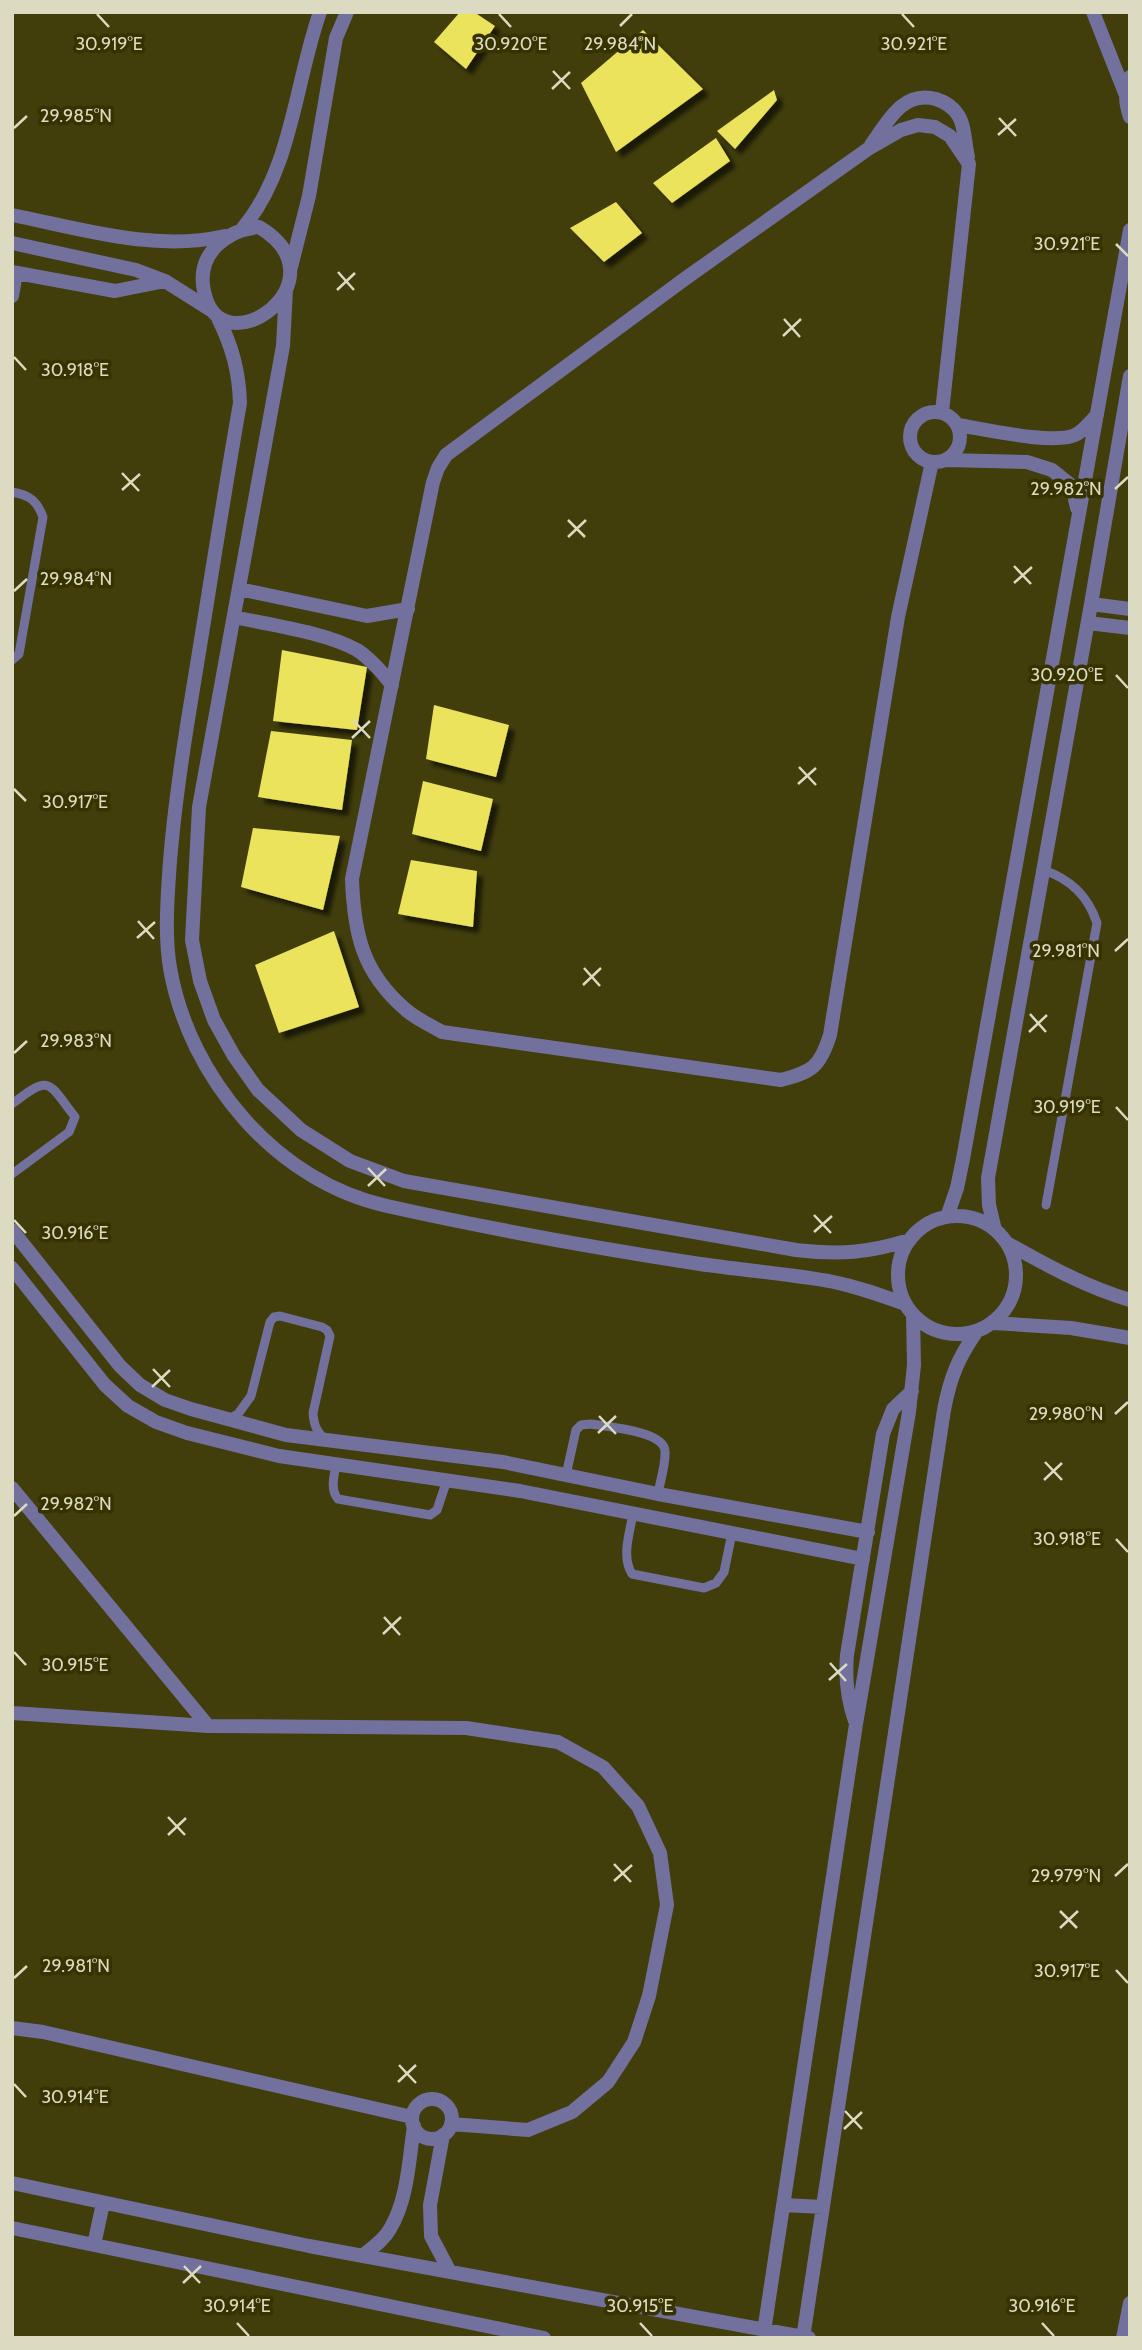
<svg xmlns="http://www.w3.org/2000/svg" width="1142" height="2350" viewBox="0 0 1142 2350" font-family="Cabin,sans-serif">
	<defs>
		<filter id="shadow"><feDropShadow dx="6" dy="6" stdDeviation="2" flood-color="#0009"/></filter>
	</defs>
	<rect width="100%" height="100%" fill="#413e0c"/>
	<path fill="#ebe35c" filter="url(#shadow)" d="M 460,12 L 474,12 L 495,26 L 466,69 L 434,42 Z
		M 643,30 L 703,89 L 616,152 L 581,83 Z
		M 774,90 L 777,100 L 735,149 L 717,131 Z
		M 716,138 L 730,161 L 672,203 L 653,183 Z
		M 616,202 L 642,233 L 604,262 L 570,228 Z
		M 282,650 L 367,667 L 357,730 L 273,721 Z
		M 434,705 L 509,725 L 496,777 L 426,759 Z
		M 271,731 L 352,740 L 342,810 L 258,797 Z
		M 423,781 L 493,799 L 481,851 L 412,834 Z
		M 253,828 L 340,836 L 323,910 L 241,887 Z
		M 411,860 L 477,871 L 473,927 L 398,914 Z
		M 334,931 L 359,1007 L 279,1033 L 255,965 Z"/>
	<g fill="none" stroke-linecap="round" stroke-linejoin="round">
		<path stroke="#72709d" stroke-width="9" d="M 12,492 C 30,495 37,501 43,517 L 19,654 L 12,660
			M 1043,870 C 1071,879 1088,896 1097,923 L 1046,1205
			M 12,1104 C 51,1074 47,1081 75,1117 L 69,1132 L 12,1174
			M 228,1419 L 238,1414 L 251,1396 L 270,1322 L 274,1317 L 280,1316 L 322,1327 L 327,1330 L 330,1336 L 313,1413 C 314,1425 316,1431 325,1439
			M 336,1465 C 334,1476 330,1490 338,1499 L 430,1515 L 437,1510 L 447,1480
			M 566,1475 L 576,1430 L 581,1425 L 591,1424 C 608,1427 664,1431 665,1451 C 666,1464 660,1481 658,1494
			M 633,1513 C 630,1533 621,1556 632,1574 L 704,1588 L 716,1583 L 724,1572 L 732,1533"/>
		<path stroke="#72709d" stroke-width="14" d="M 1093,12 L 1125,93
			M 1130,77 C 1124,91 1125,103 1130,117
			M 871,145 C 888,121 903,90 936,99 C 945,102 953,107 958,115 C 965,125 965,145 968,157
			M 12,215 C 82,229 154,252 225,236
			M 259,227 C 348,280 220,372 204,291 C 196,254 226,230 259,227 Z
			M 243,228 C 292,169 295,83 320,12
			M 12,243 L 136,270 L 165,281 L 211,310
			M 291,267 L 309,196 L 336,38 L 347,12
			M 12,272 L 115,291 L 165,281
			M 286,290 L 283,346 L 199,807 L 192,940 L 200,981 L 214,1020 L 234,1056 L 258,1090 L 301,1130 L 350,1161 L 404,1181 L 796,1250 C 840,1255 867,1253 910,1240
			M 12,296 L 16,273
			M 218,318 C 232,346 239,371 240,403 C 223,500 208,598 192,695 C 182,755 173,814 169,875 C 167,905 165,938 170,968 C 189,1078 277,1182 387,1206 C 490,1229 596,1248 700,1264 C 743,1270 787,1274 829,1281 C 855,1286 880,1295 905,1304
			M910 437a25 25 0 1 1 50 0a25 25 0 1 1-50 0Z
			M 958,425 C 983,429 1057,446 1077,434 C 1084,430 1091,421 1097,415
			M 946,460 L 1027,462 L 1052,470 L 1072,486 L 1077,508
			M 932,462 L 898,617 L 830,1035 C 820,1067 812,1072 781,1080 L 442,1032 C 430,1025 416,1019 405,1009 C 362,972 354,933 352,879 L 433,482 L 438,468 L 446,455 L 686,278 L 868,149 L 901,130 L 918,125 L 935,127 L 950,136 L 969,164 L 942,412
			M 239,589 L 367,616 L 408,609
			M 1091,604 L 1130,609
			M 234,617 C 270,625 325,632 357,650 C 371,659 382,672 392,685
			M 1088,623 L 1130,628
			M898 1275a59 59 0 1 1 118 0a59 59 0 1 1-118 0Z
			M 947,1217 L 957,1188 L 963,1159 L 1130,230
			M 12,1230 L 120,1366 L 140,1385 L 165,1400 L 191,1409 L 286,1435 L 503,1462 L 658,1494 L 868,1532
			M 995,1230 L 989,1205 L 988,1178 L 1091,604 L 1130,376
			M 1007,1243 C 1046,1265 1086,1287 1130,1300
			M 12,1268 L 105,1385 L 128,1406 L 156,1422 L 187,1433 L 279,1456 L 520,1491 L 863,1559
			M 993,1323 L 1071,1328 L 1130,1338
			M 12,1488 L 208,1726
			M 12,1713 L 208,1726 L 466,1728 L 558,1742 L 603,1767 L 638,1806 L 660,1853 L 667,1905 L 649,1996 L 634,2042 L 608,2082 L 572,2112 L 528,2130 L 451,2124
			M 855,1721 C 847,1698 845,1679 847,1655 L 883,1434 L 893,1409 L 912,1391
			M 12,2028 L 43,2032 L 412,2117
			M412 2119a20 20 0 1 1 40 0a20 20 0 1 1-40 0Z
			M 443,2135 L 430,2205 L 431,2236 L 450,2272
			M 12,2183 L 309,2246 L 809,2338
			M 783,2205 L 823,2207
			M 12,2228 L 544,2338
			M 94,2245 L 103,2203
			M 362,2256 C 372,2248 384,2240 390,2229 C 408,2199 409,2159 414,2126
			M 763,2338 L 856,1724 L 909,1412 L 914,1365 L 913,1315
			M 803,2338 L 944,1410 C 950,1378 958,1358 977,1331
			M 1123,2338 L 1130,2303"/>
	</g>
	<path fill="none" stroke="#dcdbc2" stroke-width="2.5" d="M 97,14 L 109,27M 499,14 L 511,27M 902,14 L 914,27M 620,26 L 632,14M 553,71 L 570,89M 552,89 L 570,72M 999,118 L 1016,136M 14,128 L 27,116M 998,135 L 1016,119M 1116,244 L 1128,256M 338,272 L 354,290M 337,290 L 355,273M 784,319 L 800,337M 783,336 L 801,319M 14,357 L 26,370M 122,473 L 139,491M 1115,489 L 1128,477M 122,490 L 140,474M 568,520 L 585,537M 568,537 L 586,520M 1014,566 L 1031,584M 1014,583 L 1032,567M 14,591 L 27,579M 1116,675 L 1128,688M 353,720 L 370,738M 352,738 L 370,721M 799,767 L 816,785M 798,784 L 816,768M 14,789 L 26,801M 138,921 L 154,939M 137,938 L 155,922M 1115,951 L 1128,939M 584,968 L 600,986M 583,985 L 601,968M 1030,1014 L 1046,1032M 1029,1032 L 1047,1015M 14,1053 L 27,1041M 1116,1107 L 1128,1120M 368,1168 L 385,1186M 368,1186 L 386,1169M 814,1215 L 831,1233M 14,1220 L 26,1233M 814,1232 L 832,1216M 153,1369 L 170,1387M 152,1387 L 170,1370M 1115,1414 L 1128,1402M 599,1416 L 616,1434M 598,1433 L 616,1416M 1045,1462 L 1062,1480M 1044,1480 L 1062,1463M 14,1516 L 27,1504M 1116,1539 L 1128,1552M 384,1617 L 400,1635M 383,1634 L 401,1617M 14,1652 L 26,1665M 830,1663 L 846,1681M 829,1680 L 847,1664M 168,1817 L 185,1835M 168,1835 L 186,1818M 614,1864 L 631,1882M 1115,1876 L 1128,1864M 614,1881 L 632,1865M 1060,1911 L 1077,1928M 1060,1928 L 1078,1911M 1116,1970 L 1128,1983M 14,1978 L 27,1966M 399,2065 L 416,2083M 398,2082 L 416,2065M 14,2084 L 26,2097M 845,2111 L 862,2129M 844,2129 L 862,2112M 184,2266 L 200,2283M 183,2283 L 201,2266M 237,2323 L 249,2336M 640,2323 L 652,2336M 1042,2323 L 1054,2336"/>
	<g font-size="18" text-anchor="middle" fill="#dcdbc2" stroke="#373300" stroke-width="7" stroke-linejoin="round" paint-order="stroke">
		<text x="620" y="50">29.984°N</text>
		<text x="109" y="50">30.919°E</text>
		<text x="914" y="50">30.921°E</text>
		<text x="511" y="50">30.920°E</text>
		<text x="76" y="122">29.985°N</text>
		<text x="1067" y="250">30.921°E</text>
		<text x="75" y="376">30.918°E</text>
		<text x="1066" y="495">29.982°N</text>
		<text x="76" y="585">29.984°N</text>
		<text x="1067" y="681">30.920°E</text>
		<text x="75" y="808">30.917°E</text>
		<text x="1066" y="957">29.981°N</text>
		<text x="76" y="1047">29.983°N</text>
		<text x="1067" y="1113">30.919°E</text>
		<text x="75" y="1239">30.916°E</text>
		<text x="1066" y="1420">29.980°N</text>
		<text x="76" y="1510">29.982°N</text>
		<text x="1067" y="1545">30.918°E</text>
		<text x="75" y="1671">30.915°E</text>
		<text x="1066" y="1882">29.979°N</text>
		<text x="76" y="1972">29.981°N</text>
		<text x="1067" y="1977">30.917°E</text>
		<text x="75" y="2103">30.914°E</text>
		<text x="237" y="2312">30.914°E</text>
		<text x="640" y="2312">30.915°E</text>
		<text x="1042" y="2312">30.916°E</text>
	</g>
	<rect width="1142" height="2350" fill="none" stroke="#dcdbc2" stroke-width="28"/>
</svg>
